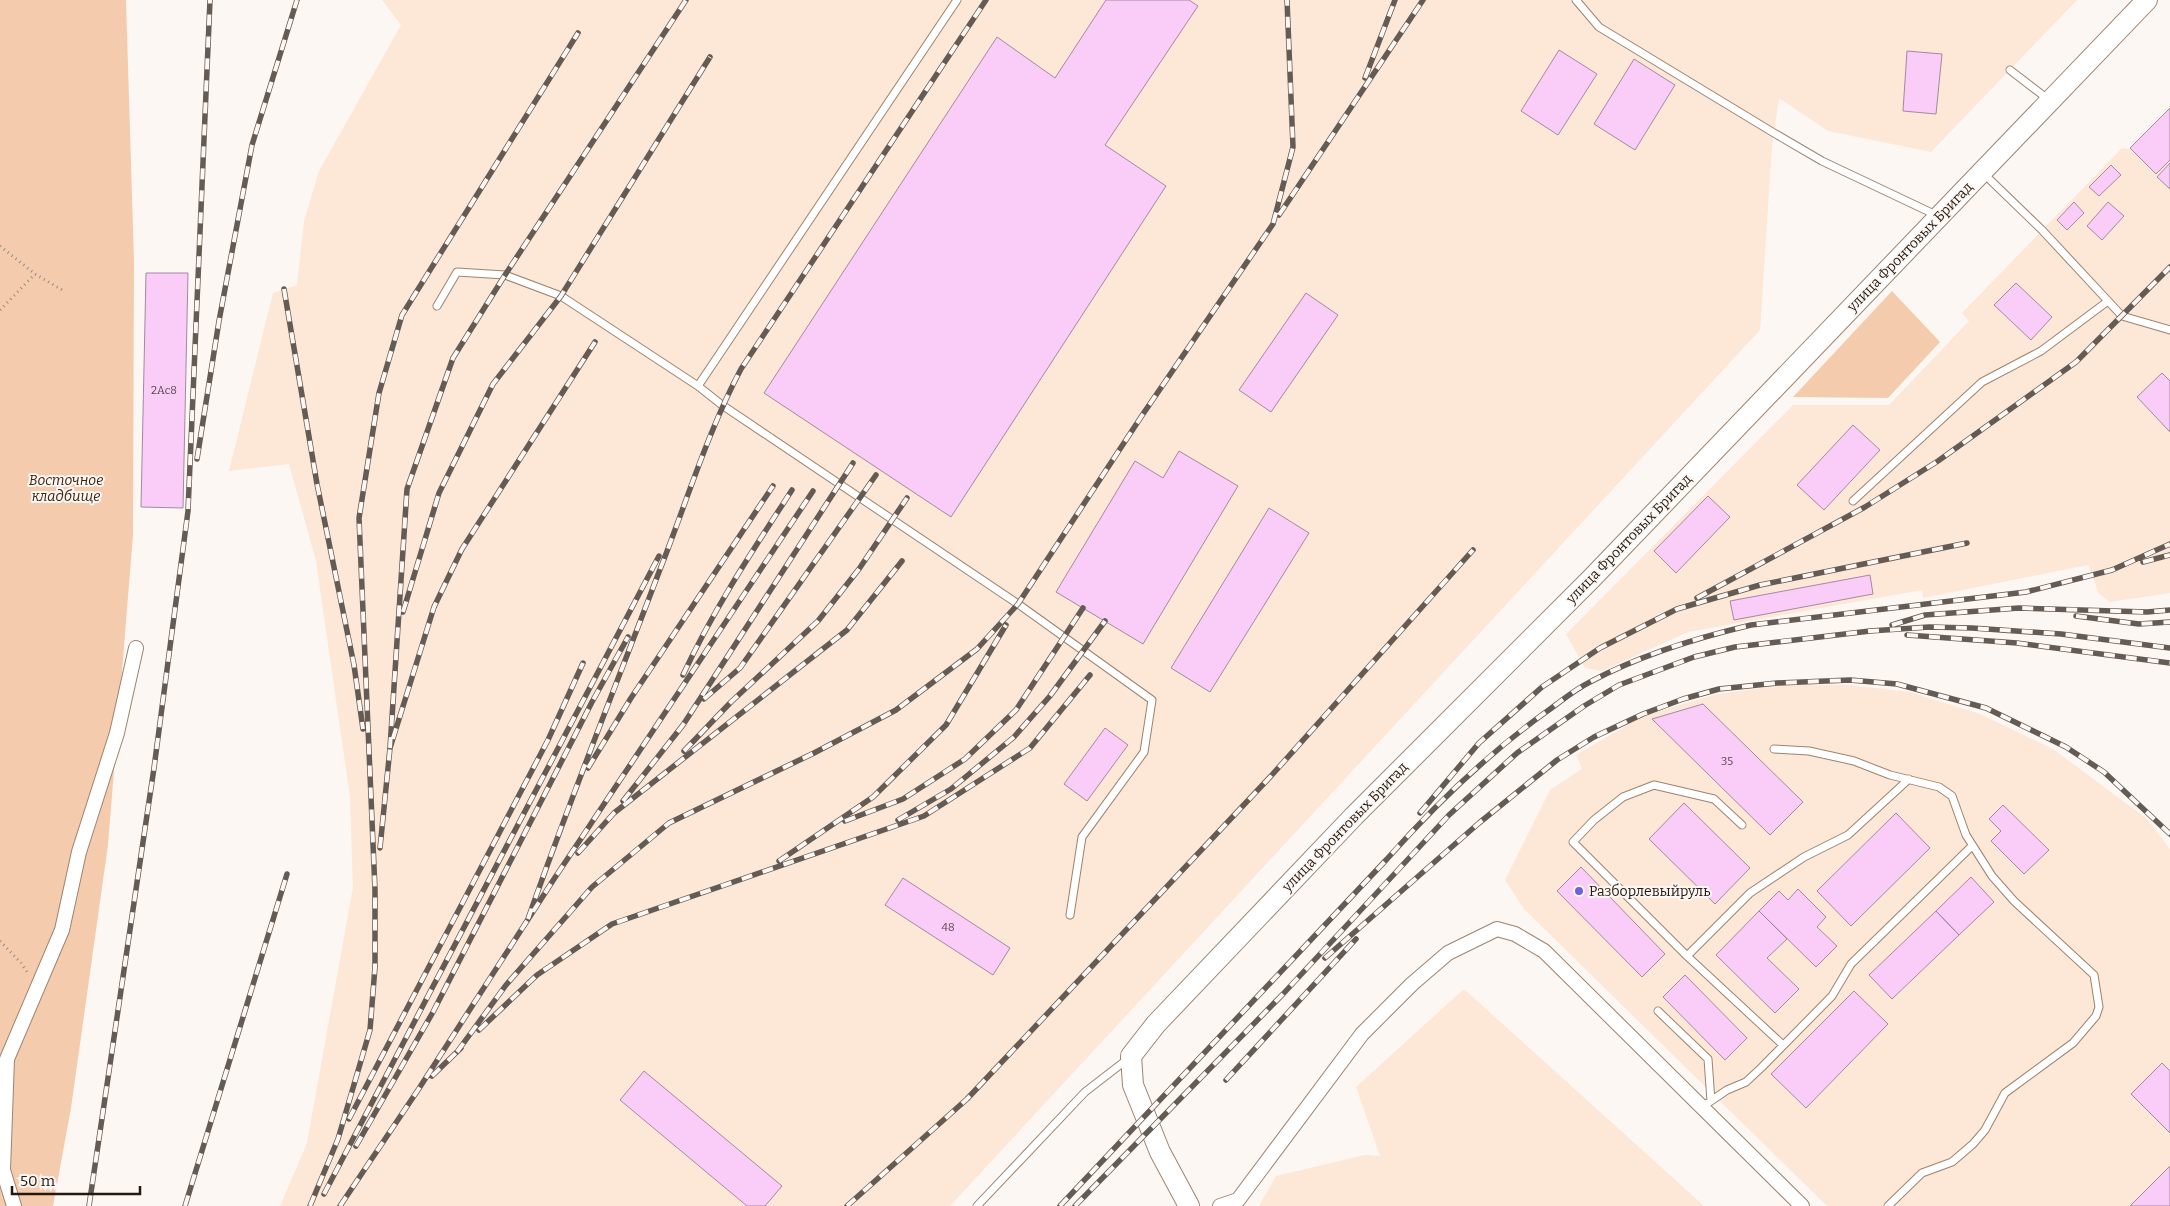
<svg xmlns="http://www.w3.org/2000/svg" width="2170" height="1206" viewBox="0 0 2170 1206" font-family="Bitter,serif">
	<rect width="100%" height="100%" fill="#fdf7f3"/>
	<path fill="#fde7d6" d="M 382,0 L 2077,0 L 1931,152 L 1828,131 L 1779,98 L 1772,146 L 1760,330 L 950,1206 L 280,1206 L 307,1143 L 353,887 L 350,797 L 316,561 L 289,464 L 229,471 L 273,293 L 297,285 L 304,221 L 319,171 L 401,25 Z
		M 2170,108 L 2170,593 L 2110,602 L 2099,594 L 2088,565 L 1923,598 L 1922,590 L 1688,632 L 1602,671 L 1585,668 L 1566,634 L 1793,405 L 1889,405 L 1969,321 L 1962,313 L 2122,148 L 2131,149 Z
		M 1783,685 L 1849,685 L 1910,692 L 1980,714 L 2053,749 L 2147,819 L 2170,849 L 2170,1206 L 1827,1206 L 1524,909 L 1505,880 L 1550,790 L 1582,769 L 1576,755 L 1643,716 L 1717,694 Z
		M 1464,989 L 1703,1205 L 1704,1206 L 1259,1206 L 1276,1176 L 1365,1155 L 1380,1156 L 1356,1087 Z"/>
	<path fill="#f4ccad" d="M 0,0 L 126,0 L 134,261 L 133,535 L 108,845 L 71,1108 L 53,1206 L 0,1206 Z
		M 1892,291 L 1940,342 L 1888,398 L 1793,397 Z"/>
	<path fill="#f9cdf8" stroke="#a289a1" d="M 1106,0 L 1189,0 L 1198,6 L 1105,145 L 1166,186 L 951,517 L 764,393 L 997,37 L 1055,78 Z
		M 1559,50 L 1597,74 L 1558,135 L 1521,111 Z
		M 1907,51 L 1942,54 L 1936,114 L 1903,111 Z
		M 1634,59 L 1675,85 L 1635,150 L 1594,124 Z
		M 2170,108 L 2170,160 L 2156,174 L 2130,148 Z
		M 2170,163 L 2170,189 L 2157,177 Z
		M 2111,165 L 2121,175 L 2099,196 L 2089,187 Z
		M 2074,202 L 2084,213 L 2067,230 L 2057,220 Z
		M 2108,202 L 2124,216 L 2102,240 L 2087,226 Z
		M 146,273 L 188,273 L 183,508 L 141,507 Z
		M 2016,283 L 2052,317 L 2031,340 L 1994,305 Z
		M 1306,293 L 1338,315 L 1271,412 L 1239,390 Z
		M 2162,373 L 2170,381 L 2170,432 L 2137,397 Z
		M 1853,425 L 1880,450 L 1824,510 L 1797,485 Z
		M 1179,451 L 1238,486 L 1143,644 L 1056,592 L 1135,461 L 1163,478 Z
		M 1708,496 L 1730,517 L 1676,573 L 1654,551 Z
		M 1269,508 L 1309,533 L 1210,692 L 1171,668 Z
		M 1870,575 L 1873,594 L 1734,620 L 1730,601 Z
		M 1703,704 L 1803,802 L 1770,835 L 1652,719 Z
		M 1105,728 L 1128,745 L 1087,801 L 1064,784 Z
		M 1684,803 L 1750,868 L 1715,904 L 1649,839 Z
		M 2003,805 L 2049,850 L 2024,874 L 1991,841 L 2001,831 L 1989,819 Z
		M 1896,813 L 1930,848 L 1851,926 L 1817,891 Z
		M 1581,867 L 1665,954 L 1642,977 L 1557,891 Z
		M 1971,877 L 1994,902 L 1959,935 L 1936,911 Z
		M 903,878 L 1010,948 L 993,975 L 885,905 Z
		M 1798,889 L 1826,917 L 1817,927 L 1837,946 L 1816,967 L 1759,911 L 1779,891 L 1788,900 Z
		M 1759,911 L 1787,939 L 1767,958 L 1799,989 L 1775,1013 L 1716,955 Z
		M 1936,911 L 1959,935 L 1892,999 L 1869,975 Z
		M 1685,975 L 1747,1038 L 1725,1060 L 1663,997 Z
		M 1854,991 L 1888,1024 L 1806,1108 L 1771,1074 Z
		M 2162,1063 L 2170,1071 L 2170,1133 L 2131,1094 Z
		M 644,1071 L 782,1186 L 765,1206 L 747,1206 L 620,1100 Z
		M 2170,1166 L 2170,1206 L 2130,1206 Z"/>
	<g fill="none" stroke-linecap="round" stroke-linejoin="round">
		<g stroke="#9e836e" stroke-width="9">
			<path id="lane" d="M 1576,0 L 1599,27 L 1774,133 L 1822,161 L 1936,215
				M 2010,70 L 2049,100
				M 1982,172 L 2042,230 L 2122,316 L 2170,330
				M 437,306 L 457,272 L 505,275 L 561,296 L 698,386 L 722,405 L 1018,604 L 1152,700 L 1144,752 L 1082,837 L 1070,915
				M 698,386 L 957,0
				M 1853,501 L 1982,382 L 2041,351 L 2108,301
				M 1774,749 L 1809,751 L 1854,761 L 1890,775 L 1939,787 L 1952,796 L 1966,835 L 1992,876 L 2014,901 L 2094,975 L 2099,1007 L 2096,1016 L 2073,1043 L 2005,1093 L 1985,1130 L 1973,1144 L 1952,1162 L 1922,1173 L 1888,1206
				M 1742,825 L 1714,799 L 1654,785 L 1623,797 L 1594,820 L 1573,842 L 1687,956 L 1783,1045
				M 1687,956 L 1750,893 L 1804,857 L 1848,835 L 1909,779
				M 1658,1011 L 1708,1059 L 1711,1101
				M 1702,1107 L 1727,1090 L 1746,1082 L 1762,1067 L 1832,996 L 1851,964 L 1972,846
				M 977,1206 L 1085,1092 L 1129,1058"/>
		</g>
		<g stroke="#9e836e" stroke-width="16">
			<path id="street" d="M 14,1206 L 3,1170 L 7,1059 L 62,930 L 79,852 L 117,733 L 136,648
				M 1220,1206 L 1238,1200 L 1362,1034 L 1412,984 L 1448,953 L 1497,929 L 1515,934 L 1544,951 L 1802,1206"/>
		</g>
		<g stroke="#9e836e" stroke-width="22">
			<path id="secondary" d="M 1189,1206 L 1160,1152 L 1133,1085 L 1131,1056 L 1156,1024 L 1354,816 L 1591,579 L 2147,0"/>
		</g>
		<path stroke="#948b85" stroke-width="3" stroke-dasharray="1 4" stroke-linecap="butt" d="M 0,246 L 35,274 L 64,291
			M 0,310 L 35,274
			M 0,941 L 21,963 L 28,973"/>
		<use href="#lane" stroke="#fff" stroke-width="7"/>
		<use href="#street" stroke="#fff" stroke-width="14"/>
		<use href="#secondary" stroke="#fff" stroke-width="20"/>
		<g stroke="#645b54" stroke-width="5.5">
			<path id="rail" d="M 1365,78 L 1395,0
				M 1279,215 L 1423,0
				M 284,289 L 317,484 L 354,665 L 363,729
				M 197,459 L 219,321 L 252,145 L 297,0
				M 2143,562 L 2170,555
				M 1697,598 L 1865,507 L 1938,461 L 2076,362 L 2170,267
				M 403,612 L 439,493 L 493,384 L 561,296 L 710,57
				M 2076,616 L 2139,624 L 2170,622
				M 1892,625 L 1925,615 L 2019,608 L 2147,612 L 2170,610
				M 1907,635 L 2017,643 L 2170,663
				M 683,675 C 713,610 753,550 792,490
				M 704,699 L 740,668 L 876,475
				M 390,748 L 407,489 L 453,358 L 505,275 L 686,0
				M 684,751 L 731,702 L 818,621 L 859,569 L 907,498
				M 588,768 L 631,698 L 773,486
				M 623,801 L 683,725 L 853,463
				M 1420,813 L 1479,743 L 1542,687 L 1600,648 L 1677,609 L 1760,585 L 1967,543
				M 898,820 L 951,789 L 1014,737 L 1050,696 L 1105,621
				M 845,821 L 903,799 L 965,759 L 1016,710 L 1083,608
				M 380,848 L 390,748 L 434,607 L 462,549 L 595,342
				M 578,853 L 614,813 L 847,630 L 902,561
				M 779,861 L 873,797 L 946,725 L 1006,625
				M 528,919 C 569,802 615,688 659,572 C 686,504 707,433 741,369 L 986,0
				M 1325,958 L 1479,823 L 1557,760 L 1594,737 L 1643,714 L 1683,699 L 1719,689 L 1777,683 L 1850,680 L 1897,684 L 1986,708 L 2066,747 L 2104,772 L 2170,834
				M 479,1030 L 537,975 L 612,924 L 924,816 L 1030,748 L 1090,675
				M 457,1052 L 506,985 L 592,887 L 669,823 L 814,753 L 896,710 L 977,649 L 1018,604 L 1143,414 L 1273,224 L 1293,147 L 1287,0
				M 432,1076 L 461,1048
				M 1226,1080 L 1356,939
				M 349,1119 L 548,740 L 583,663
				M 356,1146 L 433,1012 L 592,702 L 628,637
				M 324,1194 L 659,556
				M 89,1206 L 154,768 L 188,511 L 210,0
				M 185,1206 L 287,874
				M 310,1206 L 338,1139 L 370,1030 L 375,967 L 375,890 L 359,518 L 379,393 L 402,315 L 578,33
				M 340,1206 L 418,1090 L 554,879 L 813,491
				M 847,1206 L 967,1099 L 1271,776 L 1473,550
				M 1060,1206 L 1387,859 C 1435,805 1486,755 1546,712 C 1560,702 1574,690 1590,682 C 1640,655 1696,638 1751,625 L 2026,592 L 2112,570 L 2170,544
				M 1075,1206 L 1283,994 L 1449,815 L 1517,753 L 1584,706 L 1619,685 L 1694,657 L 1735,647 L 1870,631 L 1929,627 L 1972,628 L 2061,634 L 2170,648"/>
		</g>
		<use href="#rail" stroke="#fdf7f3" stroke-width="4" stroke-dasharray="11" stroke-linecap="butt"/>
	</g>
	<circle fill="#6b63dd" stroke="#fdf7f3" stroke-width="2" cx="1579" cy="891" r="5"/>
	<g text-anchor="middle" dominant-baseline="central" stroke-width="4" stroke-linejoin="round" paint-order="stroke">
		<g font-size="11" fill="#59464b">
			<text x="164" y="390">2Ас8</text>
			<text x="1727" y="761">35</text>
			<text x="948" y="927">48</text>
		</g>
		<g font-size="14" fill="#241911" stroke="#fdf7f3">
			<text transform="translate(1910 247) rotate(-46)">улица Фронтовых Бригад</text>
			<text transform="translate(1629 539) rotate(-46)">улица Фронтовых Бригад</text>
			<text transform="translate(1345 827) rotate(-46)">улица Фронтовых Бригад</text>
		</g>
		<g font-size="14" font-style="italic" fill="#3c240f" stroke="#fdf7f3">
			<text x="66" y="480">Восточное<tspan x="66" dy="16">кладбище</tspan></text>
		</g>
		<g font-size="14" fill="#241911" stroke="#fdf7f3" text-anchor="start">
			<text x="1589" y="891">Разборлевыйруль</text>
		</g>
	</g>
	<path d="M12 1186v8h128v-8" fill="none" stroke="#241911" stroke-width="2.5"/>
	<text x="20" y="1186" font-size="15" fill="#241911" stroke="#fdf7f3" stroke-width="4" paint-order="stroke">50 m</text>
</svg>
